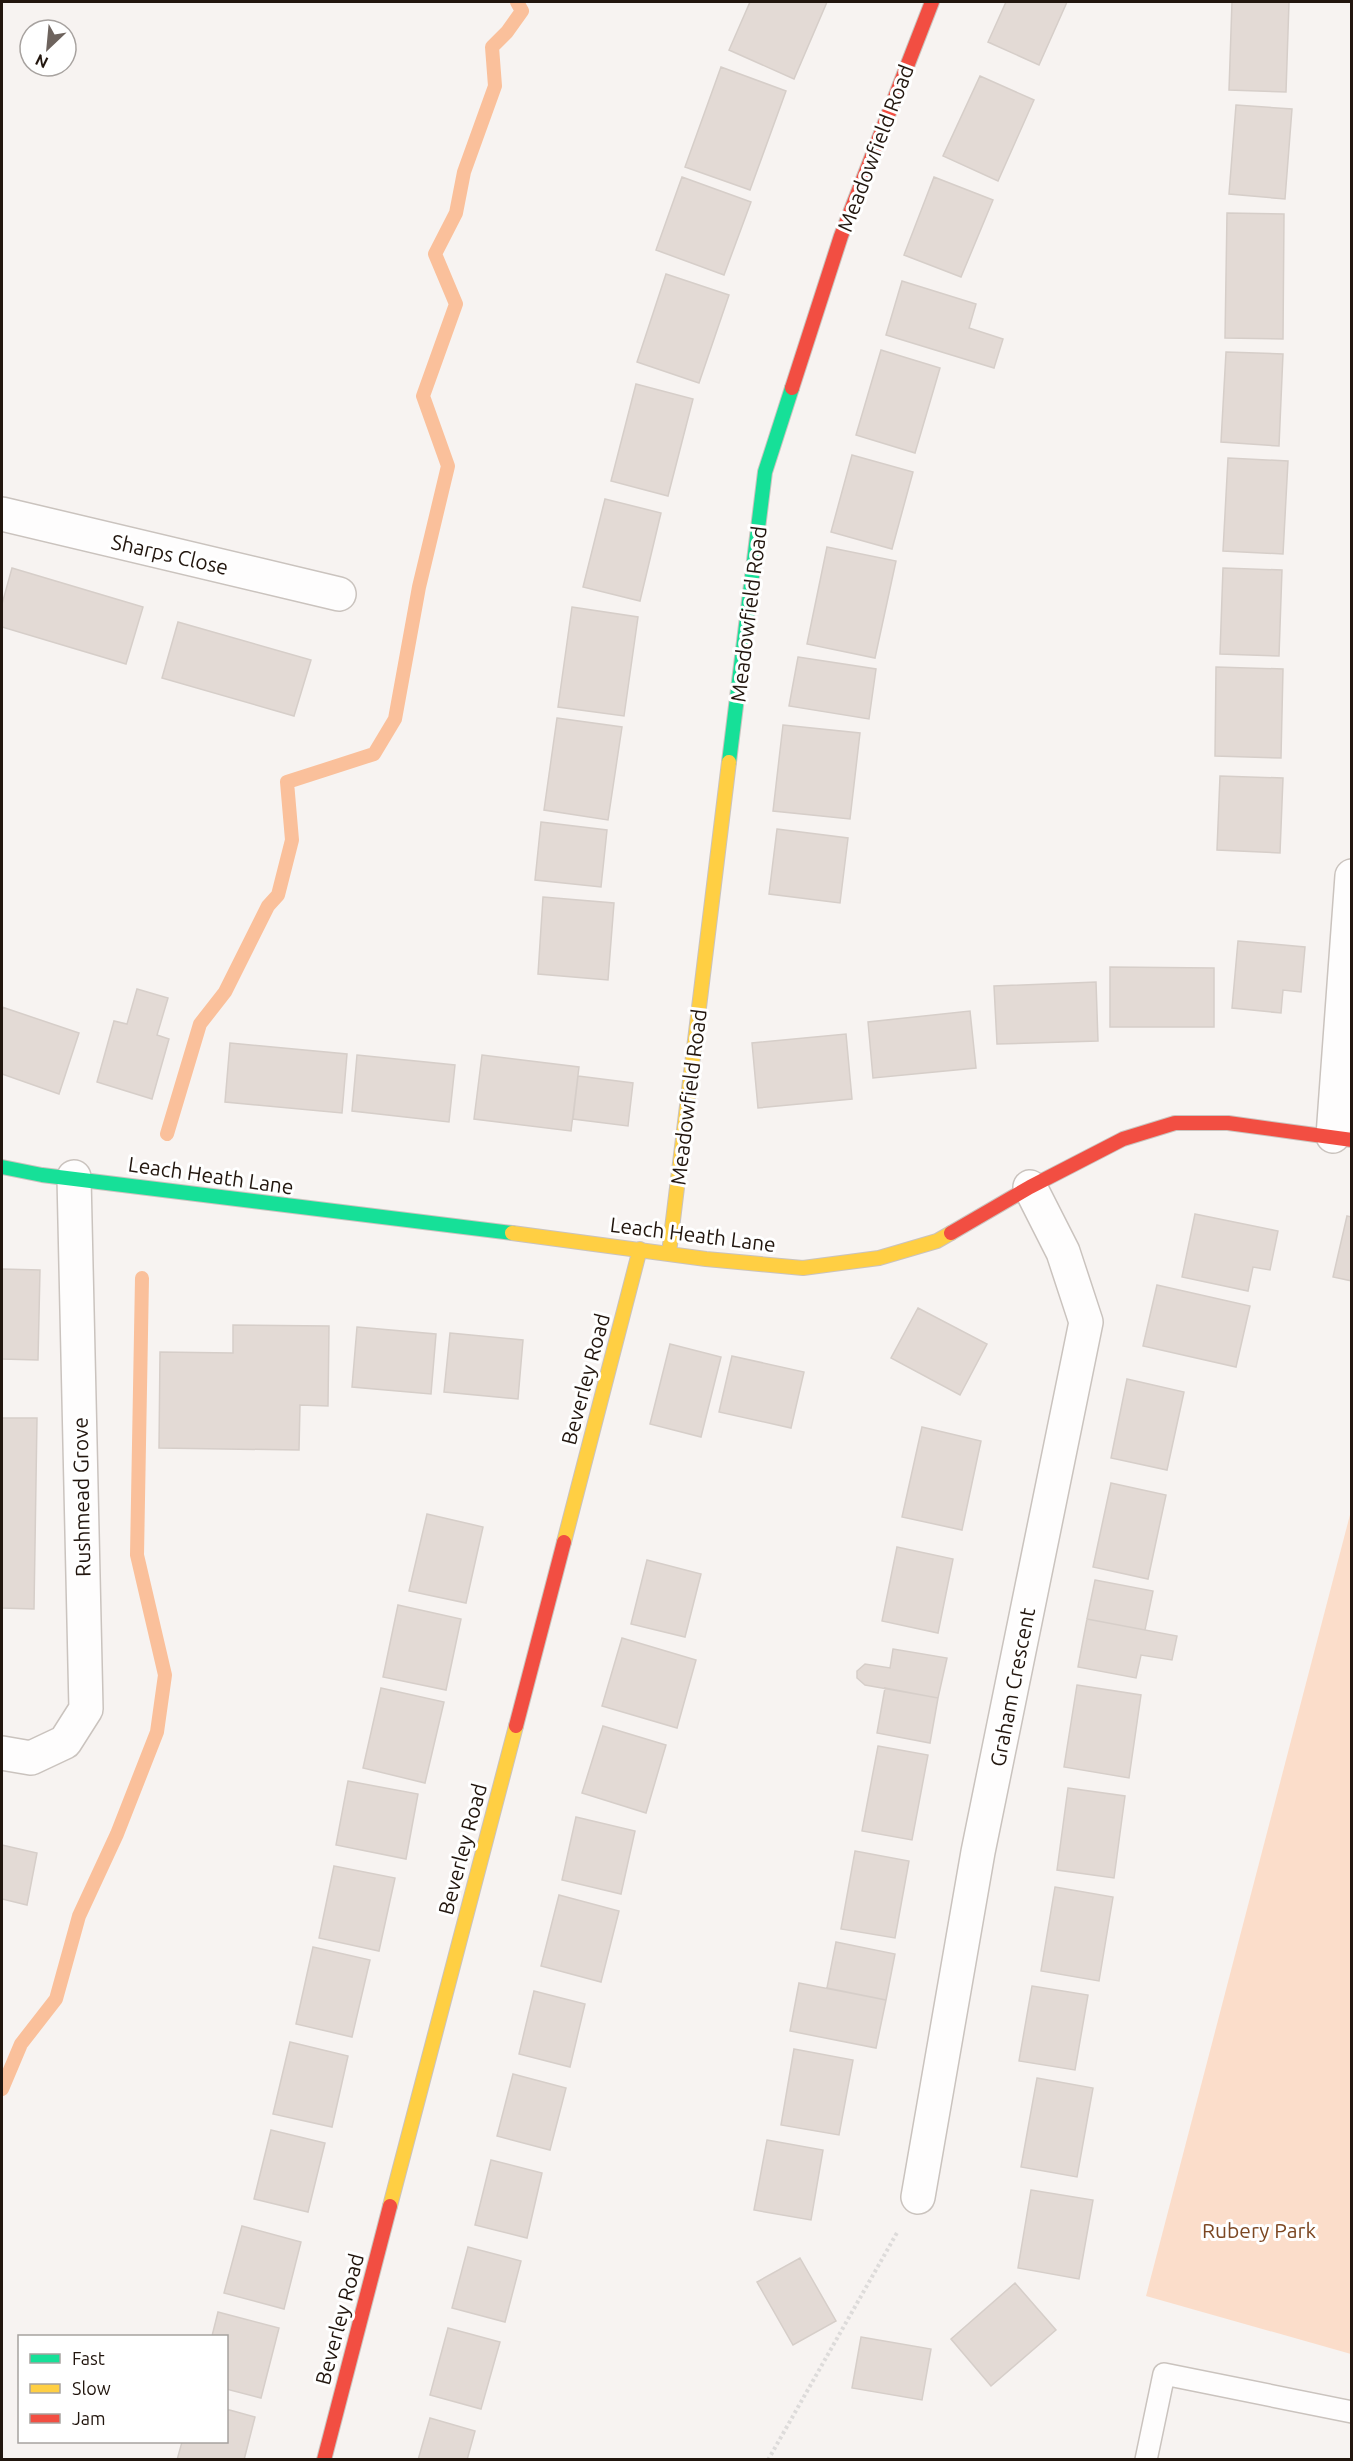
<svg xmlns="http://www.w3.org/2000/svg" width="1353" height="2461" viewBox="0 0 1353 2461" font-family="Ubuntu,sans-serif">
	<rect width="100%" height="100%" fill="#f7f3f1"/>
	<path fill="#fbddca" d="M 1351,1511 L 1351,2354 L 1146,2296 Z"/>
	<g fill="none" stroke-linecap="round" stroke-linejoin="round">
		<path stroke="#fac09b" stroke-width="14" d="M 167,1134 L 200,1024 L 225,992 L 268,906 L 278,895 L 292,840 L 287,782 L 374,754 L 395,719 L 419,587 L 448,466 L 423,396 L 456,304 L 435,254 L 456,213 L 464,172 L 495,86 L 492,47 L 507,32 L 522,11 L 517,2
			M 2,2089 L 21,2044 L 56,1999 L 79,1916 L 117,1834 L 157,1732 L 165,1675 L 137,1555 L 142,1278"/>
	</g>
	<path fill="#e3dad5" stroke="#d6cec9" stroke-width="1.5" d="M 750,2 L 827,2 L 794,79 L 729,50 Z
		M 1006,2 L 1067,2 L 1039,65 L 988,42 Z
		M 1232,2 L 1289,2 L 1286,92 L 1229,90 Z
		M 721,67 L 786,91 L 750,190 L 685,167 Z
		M 980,76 L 1034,100 L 998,181 L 943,156 Z
		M 1236,105 L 1292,109 L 1285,199 L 1229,194 Z
		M 682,177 L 751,202 L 724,275 L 656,250 Z
		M 934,177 L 993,200 L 961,277 L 904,255 Z
		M 1227,213 L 1284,214 L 1283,339 L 1225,338 Z
		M 666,274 L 729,295 L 699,383 L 637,362 Z
		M 902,281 L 976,304 L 969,328 L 1003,339 L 994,368 L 886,335 Z
		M 881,350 L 940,368 L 915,453 L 856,435 Z
		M 1226,352 L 1283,354 L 1279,446 L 1221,442 Z
		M 636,384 L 693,399 L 668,496 L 611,481 Z
		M 852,455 L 913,472 L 892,549 L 831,532 Z
		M 1228,458 L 1288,461 L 1283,554 L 1223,551 Z
		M 605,499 L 661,513 L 640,601 L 583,587 Z
		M 827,547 L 896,561 L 875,658 L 807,644 Z
		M 12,568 L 143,607 L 126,664 L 2,627 L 2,604 Z
		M 1223,568 L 1282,570 L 1279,656 L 1220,654 Z
		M 572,607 L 638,617 L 624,716 L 558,707 Z
		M 178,622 L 311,660 L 294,716 L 162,678 Z
		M 798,657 L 876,669 L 869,719 L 789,706 Z
		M 1216,667 L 1283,669 L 1281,758 L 1215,756 Z
		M 557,718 L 622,727 L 608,820 L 544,810 Z
		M 783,725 L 860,733 L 850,819 L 773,811 Z
		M 1220,776 L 1283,778 L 1280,853 L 1217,850 Z
		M 541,822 L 607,830 L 601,887 L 535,880 Z
		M 777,829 L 848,838 L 840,903 L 769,894 Z
		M 543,897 L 614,903 L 608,980 L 538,974 Z
		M 1238,941 L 1305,947 L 1301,992 L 1283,990 L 1281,1013 L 1232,1008 Z
		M 1110,967 L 1214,968 L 1214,1027 L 1110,1027 Z
		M 1096,982 L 1098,1041 L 997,1044 L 994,986 Z
		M 137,989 L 168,998 L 157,1035 L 169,1039 L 152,1099 L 97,1082 L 114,1021 L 127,1024 Z
		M 2,1007 L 79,1033 L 59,1094 L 2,1074 Z
		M 970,1011 L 976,1068 L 873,1078 L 868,1022 Z
		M 846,1034 L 852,1099 L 758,1108 L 752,1043 Z
		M 230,1043 L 347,1054 L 342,1113 L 225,1102 Z
		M 357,1055 L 455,1065 L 449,1122 L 352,1111 Z
		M 482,1055 L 579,1067 L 571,1131 L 474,1119 Z
		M 578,1076 L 633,1083 L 628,1126 L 573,1119 Z
		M 1195,1214 L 1278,1231 L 1270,1270 L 1253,1267 L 1248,1291 L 1182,1277 Z
		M 1347,1216 L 1352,1217 L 1352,1281 L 1333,1277 Z
		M 2,1269 L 40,1270 L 38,1360 L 2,1359 Z
		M 1157,1285 L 1250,1306 L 1236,1367 L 1143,1346 Z
		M 918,1308 L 987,1344 L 960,1395 L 891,1358 Z
		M 233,1325 L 329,1326 L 328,1406 L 300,1405 L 299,1450 L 159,1448 L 160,1352 L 233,1353 Z
		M 357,1327 L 436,1334 L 431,1394 L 352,1387 Z
		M 450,1333 L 523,1340 L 518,1399 L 444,1392 Z
		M 670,1344 L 721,1357 L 701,1437 L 650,1424 Z
		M 732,1356 L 804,1372 L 791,1428 L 719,1412 Z
		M 1127,1379 L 1184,1392 L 1167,1470 L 1111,1458 Z
		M 2,1418 L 37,1418 L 34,1609 L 2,1608 Z
		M 922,1427 L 981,1441 L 962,1530 L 902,1517 Z
		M 1111,1483 L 1166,1495 L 1148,1579 L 1093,1567 Z
		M 427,1514 L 483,1527 L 466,1603 L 409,1591 Z
		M 897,1547 L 953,1559 L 938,1633 L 882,1621 Z
		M 647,1560 L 701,1574 L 685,1637 L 631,1624 Z
		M 1095,1580 L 1153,1591 L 1145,1630 L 1087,1619 Z
		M 398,1605 L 461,1619 L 446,1690 L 383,1677 Z
		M 1087,1619 L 1177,1636 L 1172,1660 L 1141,1655 L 1136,1678 L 1078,1667 Z
		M 622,1638 L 696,1660 L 677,1728 L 602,1706 Z
		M 893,1649 L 947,1658 L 938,1698 L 865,1685 L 857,1678 L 857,1671 L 865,1664 L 890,1668 Z
		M 1077,1685 L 1141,1695 L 1129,1778 L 1064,1767 Z
		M 381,1688 L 444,1702 L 425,1783 L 363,1768 Z
		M 885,1688 L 938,1698 L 930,1743 L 877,1733 Z
		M 603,1726 L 666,1745 L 646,1813 L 582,1793 Z
		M 878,1746 L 928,1755 L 912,1840 L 862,1831 Z
		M 348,1781 L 418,1794 L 406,1859 L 336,1845 Z
		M 1068,1788 L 1125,1796 L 1114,1878 L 1057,1870 Z
		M 576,1817 L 635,1831 L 621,1894 L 562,1880 Z
		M 2,1845 L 37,1853 L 27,1905 L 2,1899 Z
		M 855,1851 L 909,1861 L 895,1938 L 841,1929 Z
		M 334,1866 L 395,1878 L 379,1951 L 319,1938 Z
		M 1055,1887 L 1113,1897 L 1099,1981 L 1041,1971 Z
		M 559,1895 L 619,1911 L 601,1982 L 541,1966 Z
		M 836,1942 L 895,1954 L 886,2000 L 827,1988 Z
		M 313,1947 L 370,1960 L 352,2037 L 296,2024 Z
		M 799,1983 L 886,2000 L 876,2048 L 790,2031 Z
		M 1032,1986 L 1088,1995 L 1075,2070 L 1019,2061 Z
		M 534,1991 L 585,2004 L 570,2067 L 519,2054 Z
		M 290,2042 L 348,2056 L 332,2127 L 273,2114 Z
		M 794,2049 L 853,2060 L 839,2135 L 781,2125 Z
		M 513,2074 L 566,2088 L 550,2150 L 497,2136 Z
		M 1037,2078 L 1093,2088 L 1077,2177 L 1021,2167 Z
		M 271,2130 L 325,2143 L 308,2212 L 254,2199 Z
		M 767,2140 L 823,2150 L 811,2220 L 754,2210 Z
		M 491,2160 L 542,2173 L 527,2238 L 475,2225 Z
		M 1031,2190 L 1093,2200 L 1079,2279 L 1018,2268 Z
		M 242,2226 L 301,2242 L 284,2309 L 224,2293 Z
		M 468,2247 L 521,2261 L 505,2322 L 452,2308 Z
		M 800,2258 L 836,2321 L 793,2345 L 757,2282 Z
		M 1015,2283 L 1056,2330 L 991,2386 L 951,2339 Z
		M 218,2312 L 279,2328 L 261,2398 L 226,2389 L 226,2336 L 212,2336 Z
		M 448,2328 L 500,2342 L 481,2409 L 430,2395 Z
		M 861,2337 L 931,2349 L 922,2400 L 852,2388 Z
		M 226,2409 L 255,2417 L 244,2460 L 177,2460 L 182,2442 L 226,2442 Z
		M 430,2418 L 475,2431 L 467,2460 L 418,2460 Z"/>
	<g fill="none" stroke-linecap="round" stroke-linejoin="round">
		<g stroke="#cac3be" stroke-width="24">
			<path id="lane" d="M 1146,2460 L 1164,2374 L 1352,2412"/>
		</g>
		<g stroke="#cac3be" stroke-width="36">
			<path id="street" d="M 2,514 L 339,594
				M 1333,1136 L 1352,876
				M 2,1753 L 31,1758 L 65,1742 L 86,1709 L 74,1177
				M 918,2197 L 978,1852 L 1086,1322 L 1063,1252 L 1030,1187"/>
		</g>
		<g stroke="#cac3be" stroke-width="16">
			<path id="fast" d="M 729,762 L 765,472 L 792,388
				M 2,1167 L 42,1175 L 512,1233"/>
		</g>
		<g stroke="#cac3be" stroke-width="16">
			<path id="slow" d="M 512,1233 L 706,1259 L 803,1268 L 879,1258 L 937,1241 L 951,1233
				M 669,1253 L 729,762
				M 564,1542 L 640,1249
				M 390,2206 L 516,1726"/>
		</g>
		<g stroke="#cac3be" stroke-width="16">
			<path id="jam" d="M 792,388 L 841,236 L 932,2
				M 951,1233 L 1030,1187 L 1123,1139 L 1175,1123 L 1228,1123 L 1352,1140
				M 516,1726 L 564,1542
				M 324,2460 L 390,2206"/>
		</g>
		<path stroke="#dddbda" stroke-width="4" stroke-dasharray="3 3" stroke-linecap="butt" d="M 768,2460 L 898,2231"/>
		<use href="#lane" stroke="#fefdfd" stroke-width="21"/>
		<use href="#street" stroke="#fefdfd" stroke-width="33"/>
		<use href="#fast" stroke="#16e098" stroke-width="14"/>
		<use href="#slow" stroke="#ffcf43" stroke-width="14"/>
		<use href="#jam" stroke="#f24e42" stroke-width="14"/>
	</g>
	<g text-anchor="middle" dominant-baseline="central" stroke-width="6" stroke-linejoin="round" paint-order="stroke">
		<g font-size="21" fill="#22160e" stroke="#fff">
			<text transform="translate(875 148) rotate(-69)">Meadowfield Road</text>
			<text transform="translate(170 554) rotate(13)">Sharps Close</text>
			<text transform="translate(748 614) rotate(-83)">Meadowfield Road</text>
			<text transform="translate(688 1097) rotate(-83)">Meadowfield Road</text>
			<text transform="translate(211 1175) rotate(8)">Leach Heath Lane</text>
			<text transform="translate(693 1234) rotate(7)">Leach Heath Lane</text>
			<text transform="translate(585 1379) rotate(-75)">Beverley Road</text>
			<text transform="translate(81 1497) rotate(-91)">Rushmead Grove</text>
			<text transform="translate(1012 1687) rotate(-79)">Graham Crescent</text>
			<text transform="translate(462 1849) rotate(-75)">Beverley Road</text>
			<text transform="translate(339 2319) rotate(-75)">Beverley Road</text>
		</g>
		<g font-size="21" fill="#7c4722" stroke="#fff">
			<text x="1259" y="2230">Rubery Park</text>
		</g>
	</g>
	<rect width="1353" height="2461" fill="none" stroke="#22160e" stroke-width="6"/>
	<rect x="18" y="2335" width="210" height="108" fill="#ffffff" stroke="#a7a29f" stroke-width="1.5"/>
	<rect x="30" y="2354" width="30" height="9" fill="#16e098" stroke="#a7a29f" stroke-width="1.5"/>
	<text x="72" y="2365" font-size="18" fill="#22160e">Fast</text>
	<rect x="30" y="2384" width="30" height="9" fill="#ffcf43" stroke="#a7a29f" stroke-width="1.5"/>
	<text x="72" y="2395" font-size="18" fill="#22160e">Slow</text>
	<rect x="30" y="2414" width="30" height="9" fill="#f24e42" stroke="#a7a29f" stroke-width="1.5"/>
	<text x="72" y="2425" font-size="18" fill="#22160e">Jam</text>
	<g transform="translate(48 48) rotate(206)"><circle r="28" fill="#ffffff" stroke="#a7a29f" stroke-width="1.5"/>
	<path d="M0-4.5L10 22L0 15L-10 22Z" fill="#6d635d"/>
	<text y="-9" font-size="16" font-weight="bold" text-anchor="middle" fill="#22160e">N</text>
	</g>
</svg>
